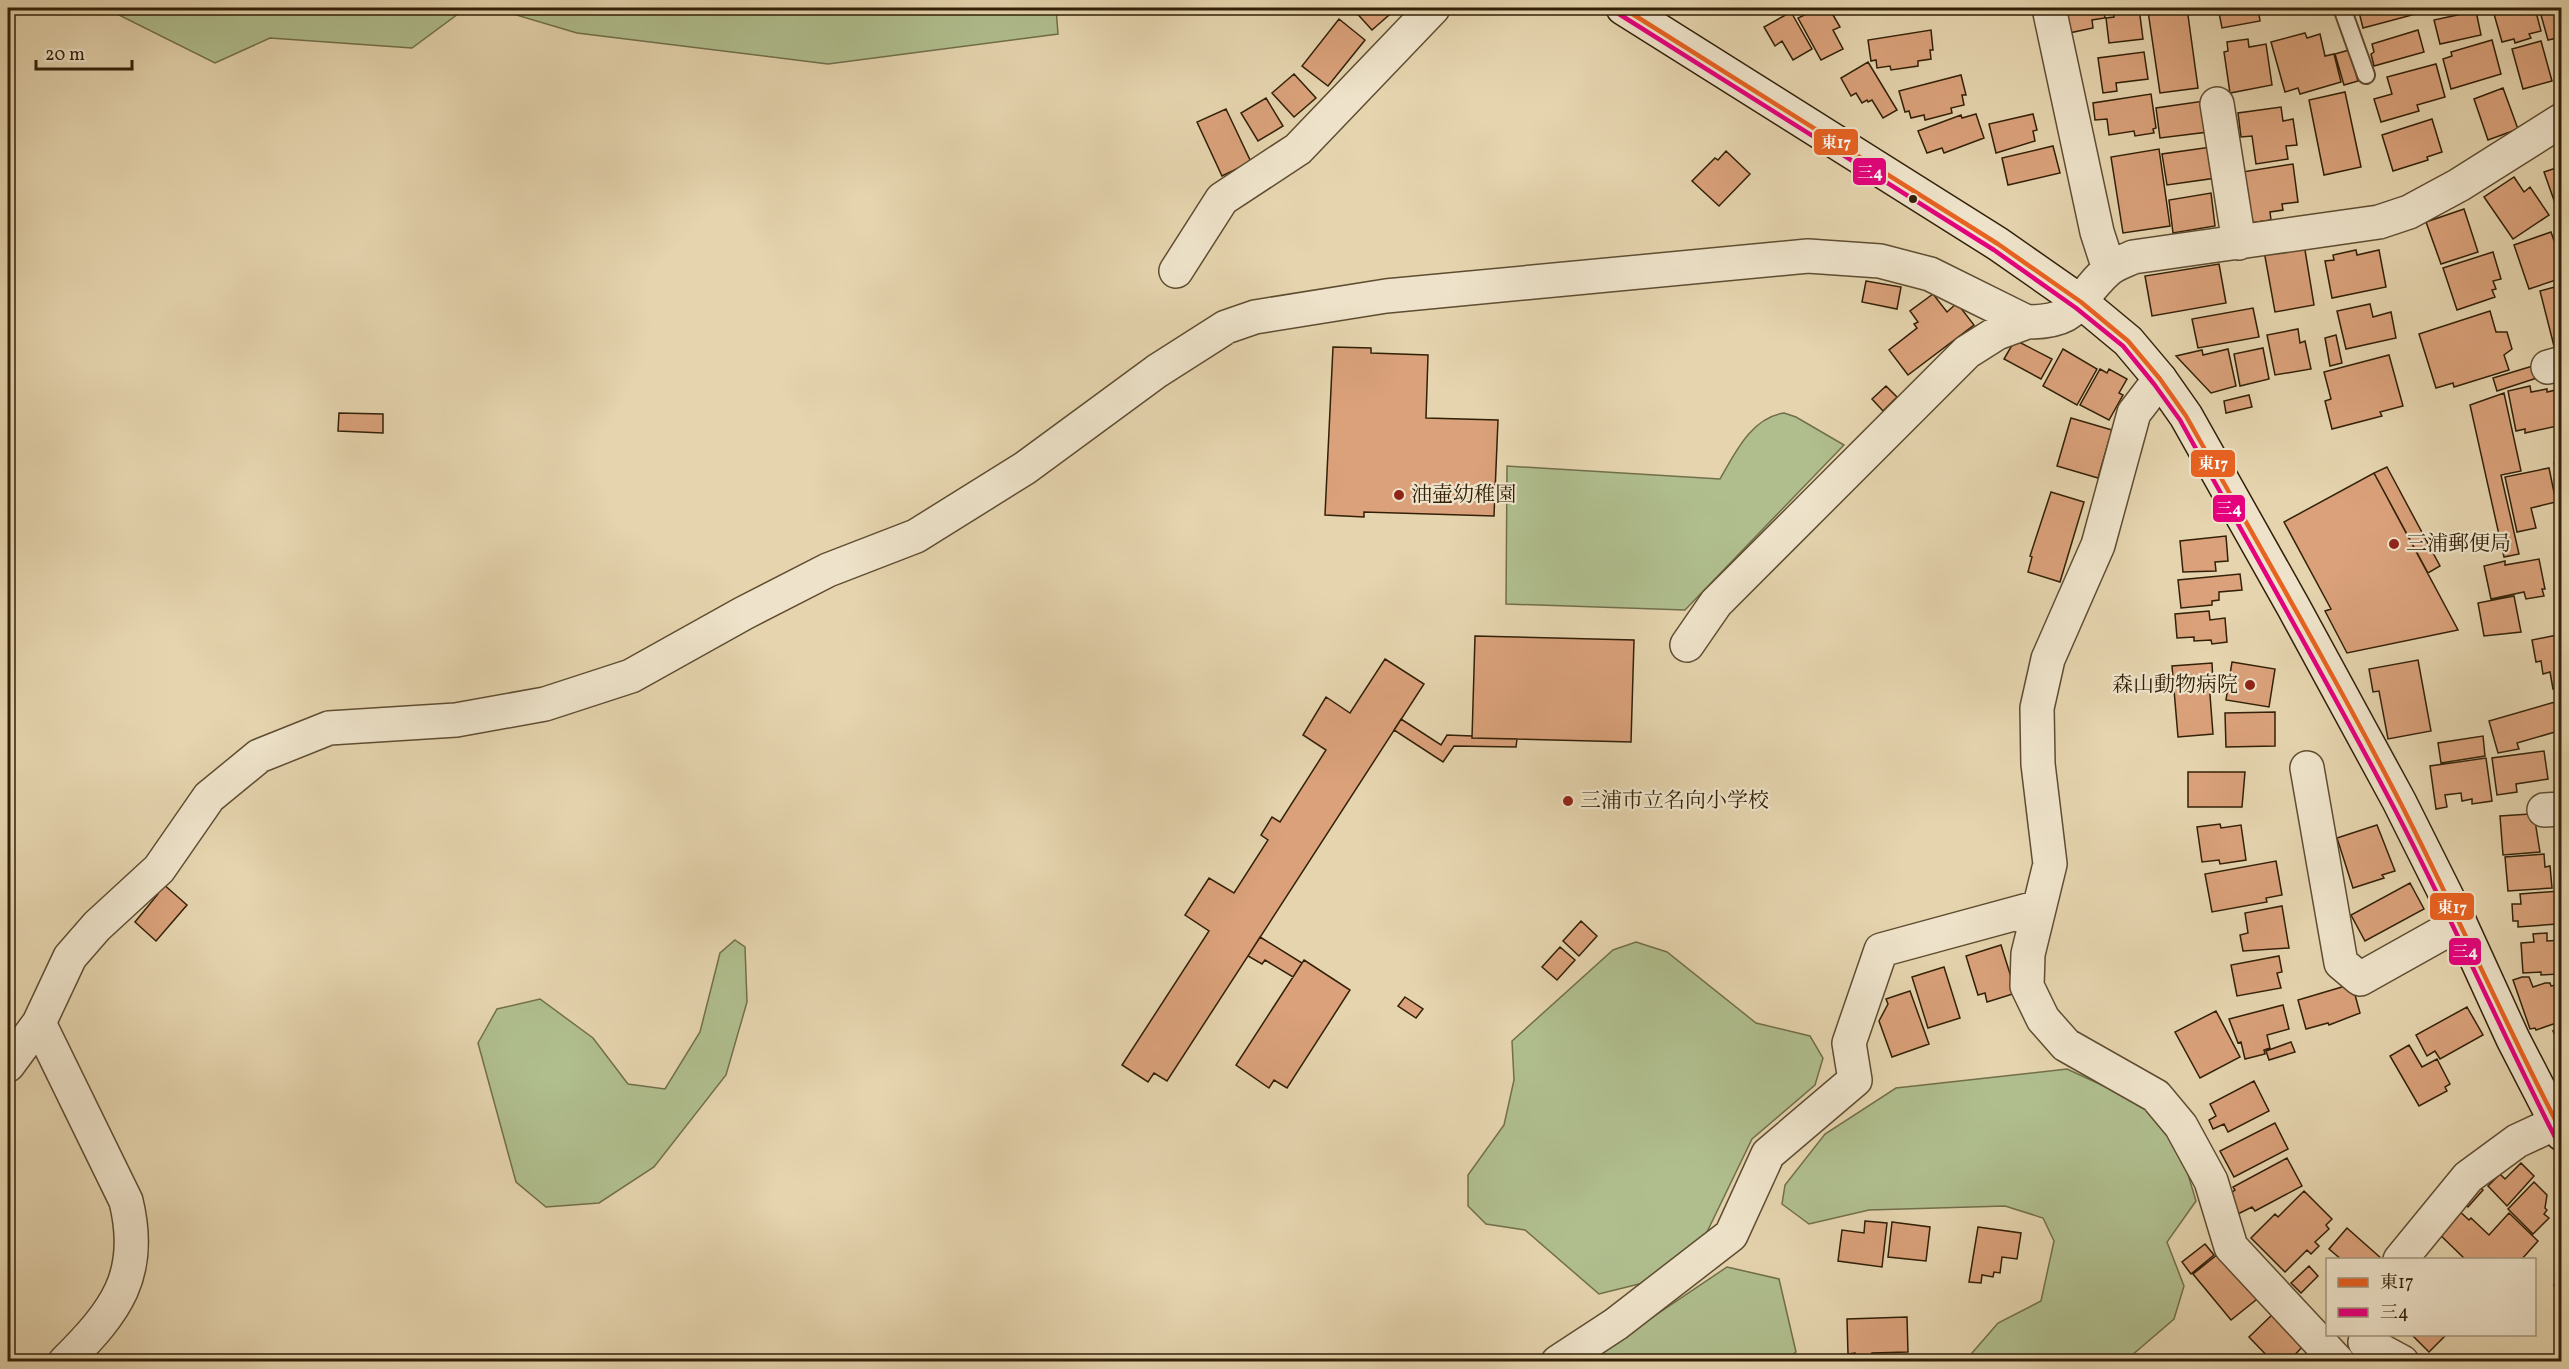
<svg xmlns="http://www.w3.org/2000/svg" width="2569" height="1369" viewBox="0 0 2569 1369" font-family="Vollkorn,'Noto Serif JP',serif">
	<rect width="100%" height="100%" fill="#e5d4ae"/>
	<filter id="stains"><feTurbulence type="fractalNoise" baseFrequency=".00333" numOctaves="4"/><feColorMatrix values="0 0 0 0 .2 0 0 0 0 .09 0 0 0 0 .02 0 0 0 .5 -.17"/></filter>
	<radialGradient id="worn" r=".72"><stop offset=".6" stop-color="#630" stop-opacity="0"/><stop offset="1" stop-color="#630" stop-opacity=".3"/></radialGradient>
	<path fill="#b0be8e" stroke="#716f4a" stroke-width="1.5" d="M 66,8 L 466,8 L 412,48 L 270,38 L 215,63 L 115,13 Z
		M 493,8 L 1056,8 L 1058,34 L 828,64 L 577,33 Z
		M 1784,413 L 1796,417 L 1844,445 L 1685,610 L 1506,604 L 1507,466 L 1720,479 C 1735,453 1751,418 1784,413 Z
		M 735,940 L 745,947 L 747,1002 L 726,1075 L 654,1167 L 599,1203 L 546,1207 L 516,1182 L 478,1043 L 497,1009 L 540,999 L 593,1038 L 628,1084 L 665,1089 L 700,1032 L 720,953 Z
		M 1636,942 L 1667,952 L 1756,1023 L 1810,1036 L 1823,1058 L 1815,1085 L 1752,1139 L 1706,1234 L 1643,1283 L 1599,1294 L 1525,1230 L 1486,1224 L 1468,1206 L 1468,1175 L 1504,1125 L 1514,1080 L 1512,1041 L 1613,950 Z
		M 2067,1069 L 2141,1103 L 2178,1141 L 2196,1201 L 2167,1242 L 2184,1286 L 2174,1319 L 2124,1362 L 1975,1361 L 1972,1353 L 1998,1323 L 2041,1301 L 2054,1241 L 2043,1218 L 2005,1206 L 1869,1210 L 1809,1224 L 1782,1204 L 1785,1185 L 1825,1134 L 1896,1088 Z
		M 1727,1267 L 1779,1279 L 1796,1352 L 1781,1362 L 1586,1362 Z"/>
	<path fill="#daa17a" stroke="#322007" stroke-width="1.5" d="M 1352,8 L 1397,8 L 1372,30 Z
		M 1819,8 L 1829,8 L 1840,27 L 1833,30 L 1843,49 L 1821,60 L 1798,18 Z
		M 2064,8 L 2103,8 L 2105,18 L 2092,20 L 2093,28 L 2069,33 Z
		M 2113,8 L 2139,8 L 2143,39 L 2109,43 L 2106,18 L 2114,17 Z
		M 2178,8 L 2187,8 L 2198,88 L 2160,93 L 2148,11 Z
		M 2218,8 L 2258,8 L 2260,21 L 2222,28 Z
		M 2358,8 L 2411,8 L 2412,15 L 2363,28 Z
		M 2432,8 L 2461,8 L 2433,14 Z
		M 2517,8 L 2535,8 L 2541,31 L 2529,34 L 2531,38 L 2515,43 L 2514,39 L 2502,42 L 2494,14 Z
		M 2539,8 L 2562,8 L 2562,37 L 2548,40 Z
		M 2476,11 L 2481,35 L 2440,44 L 2434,20 Z
		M 1791,12 L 1812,49 L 1793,60 L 1782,41 L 1775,46 L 1764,27 Z
		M 1339,19 L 1365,40 L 1328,86 L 1302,66 Z
		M 1931,30 L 1933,50 L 1930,50 L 1931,59 L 1918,61 L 1918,66 L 1891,70 L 1890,66 L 1877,68 L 1876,60 L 1871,61 L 1868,40 Z
		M 2418,30 L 2424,52 L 2374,66 L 2371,54 L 2374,52 L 2372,44 Z
		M 2305,33 L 2307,38 L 2320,34 L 2325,56 L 2334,54 L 2341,82 L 2300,94 L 2298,88 L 2285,92 L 2271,42 Z
		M 2248,39 L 2249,47 L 2266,44 L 2272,85 L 2230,93 L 2224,52 L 2228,51 L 2227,42 Z
		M 2492,40 L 2501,74 L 2451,89 L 2443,59 L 2452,56 L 2451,52 Z
		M 2541,41 L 2552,81 L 2523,89 L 2512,49 Z
		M 2349,50 L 2358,81 L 2344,85 L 2335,54 Z
		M 2144,52 L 2148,79 L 2116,83 L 2117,91 L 2103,93 L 2098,58 Z
		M 1868,62 L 1897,110 L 1883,118 L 1872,100 L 1868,102 L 1867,100 L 1862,103 L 1856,93 L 1851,96 L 1841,78 Z
		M 2436,64 L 2445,97 L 2417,105 L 2419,111 L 2381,122 L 2374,99 L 2392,94 L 2387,77 Z
		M 1294,74 L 1316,98 L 1294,117 L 1272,93 Z
		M 1961,75 L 1966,95 L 1962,95 L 1964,105 L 1951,108 L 1952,113 L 1925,120 L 1924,115 L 1911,118 L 1909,111 L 1905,112 L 1899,91 Z
		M 2503,88 L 2518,129 L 2488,140 L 2474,99 Z
		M 2345,92 L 2361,167 L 2324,175 L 2309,100 Z
		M 2151,94 L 2156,128 L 2153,129 L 2154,133 L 2135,136 L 2134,131 L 2109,135 L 2107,119 L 2095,120 L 2093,103 Z
		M 1266,98 L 1283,126 L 1258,141 L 1241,113 Z
		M 2204,101 L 2208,132 L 2160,138 L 2156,108 Z
		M 2281,107 L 2283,121 L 2293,119 L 2297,145 L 2286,146 L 2288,159 L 2256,164 L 2252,136 L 2241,137 L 2238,113 Z
		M 1226,109 L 1251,162 L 1222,176 L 1197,122 Z
		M 1976,114 L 1984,138 L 1944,153 L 1942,148 L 1927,153 L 1918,131 L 1961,115 L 1962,118 Z
		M 2033,114 L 2037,130 L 2033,131 L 2035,141 L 1996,153 L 1989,124 Z
		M 2432,119 L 2442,152 L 2427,157 L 2428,160 L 2393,171 L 2382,135 Z
		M 2053,146 L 2060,173 L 2008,185 L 2002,158 Z
		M 2211,147 L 2216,178 L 2167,185 L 2162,154 Z
		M 2159,149 L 2170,226 L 2123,233 L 2111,157 Z
		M 1726,151 L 1750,174 L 1719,206 L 1692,181 L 1715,158 L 1718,160 Z
		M 2293,164 L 2298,202 L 2282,204 L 2283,210 L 2270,212 L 2271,220 L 2250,223 L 2242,172 Z
		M 2562,166 L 2562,223 L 2544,172 Z
		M 2514,177 L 2524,192 L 2530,187 L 2549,215 L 2513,239 L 2484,197 Z
		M 2211,193 L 2215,226 L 2173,233 L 2169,200 Z
		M 2464,209 L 2478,252 L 2441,264 L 2426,222 Z
		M 2551,232 L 2562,263 L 2562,278 L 2529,289 L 2514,245 Z
		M 2304,244 L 2314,305 L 2275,312 L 2264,251 Z
		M 2356,250 L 2357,255 L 2379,250 L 2386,287 L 2332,298 L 2325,261 L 2334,260 L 2333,255 Z
		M 2493,252 L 2501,279 L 2493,281 L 2496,289 L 2492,290 L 2495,297 L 2457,310 L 2443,268 Z
		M 2219,264 L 2226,303 L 2152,316 L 2145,276 Z
		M 1866,281 L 1901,287 L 1897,309 L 1862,302 Z
		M 2562,285 L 2562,348 L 2555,350 L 2540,291 Z
		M 1933,294 L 1947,312 L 1957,303 L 1974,325 L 1908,375 L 1889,350 L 1917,328 L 1914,324 L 1918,322 L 1910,311 Z
		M 2370,304 L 2373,317 L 2391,312 L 2396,338 L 2346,349 L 2337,311 Z
		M 2253,308 L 2259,337 L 2198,348 L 2192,319 Z
		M 2490,311 L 2496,332 L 2507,332 L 2512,349 L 2504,355 L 2509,370 L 2454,387 L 2453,383 L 2436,388 L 2419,334 Z
		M 2298,329 L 2300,343 L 2305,341 L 2311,369 L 2275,375 L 2267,335 Z
		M 2336,335 L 2342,363 L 2330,366 L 2325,338 Z
		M 2015,340 L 2052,359 L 2041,379 L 2004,359 Z
		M 1333,347 L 1371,348 L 1371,353 L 1428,355 L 1426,418 L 1498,420 L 1494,516 L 1364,512 L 1364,517 L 1325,515 Z
		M 2263,348 L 2269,379 L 2240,386 L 2234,354 Z
		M 2063,349 L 2097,369 L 2077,405 L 2043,386 Z
		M 2228,349 L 2236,386 L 2211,393 L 2176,356 L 2202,350 L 2203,355 Z
		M 2389,355 L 2403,406 L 2380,412 L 2382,416 L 2332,429 L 2325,401 L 2331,399 L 2324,372 Z
		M 2536,365 L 2540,377 L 2497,391 L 2493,378 Z
		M 2100,369 L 2107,373 L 2109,369 L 2127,379 L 2119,393 L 2123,395 L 2109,420 L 2080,405 Z
		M 1886,386 L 1897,397 L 1883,411 L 1872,399 Z
		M 2530,386 L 2531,392 L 2547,389 L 2547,392 L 2556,390 L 2562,425 L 2525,433 L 2525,429 L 2516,431 L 2508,391 Z
		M 2504,393 L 2521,471 L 2501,475 L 2519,554 L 2504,557 L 2470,405 Z
		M 2249,395 L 2252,407 L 2226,413 L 2224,401 Z
		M 339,413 L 383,414 L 383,433 L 338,431 Z
		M 2071,418 L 2112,430 L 2098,478 L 2057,466 Z
		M 2562,461 L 2562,491 L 2554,463 Z
		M 2387,467 L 2440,566 L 2428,573 L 2374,473 Z
		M 2549,468 L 2556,502 L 2531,508 L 2536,528 L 2517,532 L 2505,477 Z
		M 2374,473 L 2458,630 L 2347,653 L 2325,611 L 2331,609 L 2284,522 Z
		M 2051,492 L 2084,502 L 2060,582 L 2028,572 L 2032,557 L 2030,556 Z
		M 2226,536 L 2228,561 L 2215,562 L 2216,571 L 2183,572 L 2180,541 Z
		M 2539,559 L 2545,589 L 2542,589 L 2544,596 L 2526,599 L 2524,592 L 2491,599 L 2484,566 L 2505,561 L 2505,565 Z
		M 2240,574 L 2242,590 L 2219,592 L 2219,600 L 2212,601 L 2212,605 L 2181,608 L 2178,580 Z
		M 2514,596 L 2521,632 L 2484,636 L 2478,603 Z
		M 2209,611 L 2210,620 L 2225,618 L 2227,642 L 2212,644 L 2211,640 L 2194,641 L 2194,637 L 2177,638 L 2175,614 Z
		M 2562,634 L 2562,687 L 2553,689 L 2550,672 L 2543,674 L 2541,661 L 2536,662 L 2532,640 Z
		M 1475,636 L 1634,640 L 1631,742 L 1472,738 Z
		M 1385,659 L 1424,684 L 1167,1081 L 1154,1073 L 1148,1082 L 1122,1065 L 1209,931 L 1185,915 L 1209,878 L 1234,893 L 1268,840 L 1261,835 L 1272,817 L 1280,822 L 1326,750 L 1303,735 L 1326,697 L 1350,713 Z
		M 2418,660 L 2431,731 L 2388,739 L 2379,691 L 2373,692 L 2369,669 Z
		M 2232,662 L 2275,669 L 2269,707 L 2226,700 Z
		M 2212,663 L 2213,682 L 2209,682 L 2213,734 L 2178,737 L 2172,666 Z
		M 2562,700 L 2562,730 L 2517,743 L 2519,749 L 2498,753 L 2489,721 Z
		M 2275,712 L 2275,746 L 2226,747 L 2225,713 Z
		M 1401,719 L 1441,745 L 1447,735 L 1472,736 L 1472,738 L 1517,739 L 1516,747 L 1454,746 L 1443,762 L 1394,730 Z
		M 2483,736 L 2485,756 L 2441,763 L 2438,743 Z
		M 2544,751 L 2548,779 L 2516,784 L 2517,792 L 2497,795 L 2492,758 Z
		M 2486,758 L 2492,801 L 2472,804 L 2472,799 L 2462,801 L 2461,793 L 2445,795 L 2447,807 L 2436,809 L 2430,766 Z
		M 2188,772 L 2245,772 L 2242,807 L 2188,807 Z
		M 2530,814 L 2531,821 L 2535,821 L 2540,852 L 2503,855 L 2500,816 Z
		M 2220,824 L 2221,828 L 2241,825 L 2246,860 L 2220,864 L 2219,860 L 2202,862 L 2197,827 Z
		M 2377,825 L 2395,871 L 2382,875 L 2384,878 L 2353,888 L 2337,838 Z
		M 2544,854 L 2545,867 L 2550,866 L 2552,888 L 2508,891 L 2505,857 Z
		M 2276,861 L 2282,895 L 2266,898 L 2267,902 L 2212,912 L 2205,874 Z
		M 162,883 L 187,905 L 156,941 L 135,922 L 158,894 L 155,892 Z
		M 2410,883 L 2424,909 L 2365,941 L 2351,915 Z
		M 2560,891 L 2561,904 L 2555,904 L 2557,924 L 2518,927 L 2518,921 L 2513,921 L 2512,904 L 2521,904 L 2520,894 Z
		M 2282,906 L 2289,948 L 2243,951 L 2240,935 L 2248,933 L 2245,913 Z
		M 1581,921 L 1597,936 L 1579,956 L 1563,941 Z
		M 2547,933 L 2547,941 L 2562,940 L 2562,978 L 2559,974 L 2541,975 L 2541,972 L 2523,973 L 2521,943 L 2534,942 L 2533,934 Z
		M 1260,937 L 1302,963 L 1293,977 L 1265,960 L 1262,964 L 1248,956 Z
		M 2001,945 L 2016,993 L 1987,1002 L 1985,993 L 1978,995 L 1966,956 Z
		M 1560,947 L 1575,960 L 1557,980 L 1542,967 Z
		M 2279,956 L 2282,972 L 2277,973 L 2281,988 L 2237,996 L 2231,965 Z
		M 1304,960 L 1350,990 L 1287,1088 L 1274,1080 L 1269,1088 L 1236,1065 Z
		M 1944,967 L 1960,1018 L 1928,1028 L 1912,977 Z
		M 2522,977 L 2529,977 L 2533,987 L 2545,983 L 2550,983 L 2551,986 L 2562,984 L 2562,1021 L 2536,1030 L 2535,1028 L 2530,1029 L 2513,980 Z
		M 2352,984 L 2360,1013 L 2329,1025 L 2328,1023 L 2306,1029 L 2298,1000 Z
		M 1910,991 L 1929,1044 L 1892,1057 L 1879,1021 L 1888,1004 L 1886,999 Z
		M 1405,997 L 1423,1009 L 1416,1018 L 1398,1006 Z
		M 2283,1005 L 2289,1029 L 2267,1035 L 2270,1048 L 2264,1050 L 2265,1054 L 2245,1059 L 2241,1042 L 2238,1043 L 2229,1019 Z
		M 2467,1007 L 2483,1035 L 2440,1059 L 2435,1051 L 2427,1056 L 2416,1035 Z
		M 2216,1011 L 2240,1057 L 2200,1078 L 2175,1032 Z
		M 2562,1028 L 2562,1052 L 2553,1031 Z
		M 2291,1042 L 2295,1052 L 2269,1060 L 2266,1051 Z
		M 2409,1045 L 2422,1067 L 2437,1059 L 2450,1084 L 2445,1087 L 2447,1091 L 2419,1106 L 2390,1056 Z
		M 2254,1081 L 2269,1111 L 2228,1132 L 2224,1124 L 2213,1129 L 2209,1120 L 2216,1116 L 2210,1104 Z
		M 2275,1123 L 2288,1149 L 2234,1177 L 2220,1151 Z
		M 2287,1158 L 2302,1186 L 2255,1211 L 2252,1207 L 2238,1214 L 2228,1195 L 2235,1190 L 2233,1187 Z
		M 2521,1163 L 2534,1176 L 2507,1206 L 2488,1186 L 2500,1174 L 2505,1179 Z
		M 2534,1182 L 2547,1195 L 2545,1208 L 2547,1210 L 2544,1214 L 2549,1218 L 2533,1234 L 2508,1209 Z
		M 2476,1184 L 2483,1190 L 2468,1207 L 2462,1201 Z
		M 2304,1191 L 2332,1219 L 2326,1225 L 2329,1229 L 2315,1242 L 2319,1246 L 2311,1254 L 2307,1250 L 2285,1272 L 2251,1238 L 2275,1214 L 2278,1217 Z
		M 2457,1209 L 2469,1220 L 2471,1218 L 2489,1235 L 2509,1213 L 2538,1241 L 2521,1260 L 2466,1260 L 2436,1231 Z
		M 1865,1221 L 1887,1223 L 1882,1267 L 1838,1261 L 1842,1230 L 1864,1233 Z
		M 1892,1222 L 1930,1227 L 1926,1261 L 1888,1257 Z
		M 1978,1227 L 2021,1233 L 2017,1259 L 2002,1257 L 2000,1273 L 1994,1272 L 1993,1277 L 1982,1275 L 1981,1283 L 1969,1282 Z
		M 2347,1228 L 2382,1259 L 2382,1260 L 2342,1260 L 2329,1249 Z
		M 2205,1244 L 2214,1255 L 2191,1274 L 2182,1262 Z
		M 2223,1250 L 2261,1296 L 2231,1320 L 2193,1274 Z
		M 2309,1266 L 2318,1276 L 2301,1293 L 2291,1283 Z
		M 2562,1277 L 2562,1305 L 2554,1285 L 2557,1283 L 2556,1280 Z
		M 2274,1313 L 2305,1344 L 2288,1362 L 2273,1362 L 2249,1337 Z
		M 1907,1317 L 1908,1352 L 1872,1353 L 1872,1360 L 1855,1361 L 1855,1353 L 1848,1354 L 1847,1319 Z
		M 2411,1334 L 2447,1334 L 2429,1352 Z"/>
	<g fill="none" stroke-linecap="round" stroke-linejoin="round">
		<g stroke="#5f4d31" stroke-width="20">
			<path id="service" d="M 2342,8 L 2366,75"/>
		</g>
		<g stroke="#5f4d31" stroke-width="36">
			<path id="minor" d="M 2049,8 L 2097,232 L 2109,269
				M 2217,104 L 2239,243
				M 1176,271 L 1222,199 L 1298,149 L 1433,8
				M 2548,367 L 2562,363
				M 2160,379 L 2134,413 L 2098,545 L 2048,659 L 2037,708 L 2038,764 L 2050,864 L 2028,954 L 2027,986 L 2043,1019 L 2066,1045 L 2156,1096 L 2181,1126 L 2211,1181 L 2231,1247 L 2338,1362
				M 1687,645 L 1716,603 L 1967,352 L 1997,333 L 2027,322
				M 2307,768 L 2341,963 L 2360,979 L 2460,923
				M 2544,810 L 2562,809
				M 39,1023 L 126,1201 C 144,1275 116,1311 65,1362
				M 8,1065 L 39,1023 L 70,957 L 97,926 L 159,869 L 209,797 L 259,756 L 329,728 L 456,720 L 545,704 L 631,676 L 744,613 L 828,570 L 916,536 L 1025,468 L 1157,371 L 1226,327 L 1255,317 L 1386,296 L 1808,256 L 1880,261 L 1930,274 L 2027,322 C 2082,322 2074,300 2108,270 C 2115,264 2125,261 2133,257 L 2379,222 L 2409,212 L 2459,185 L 2562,120
				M 2400,1260 L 2468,1177 L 2517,1141 L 2562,1120
				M 2365,1342 L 2402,1362
				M 1558,1362 L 1616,1324 L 1731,1235 L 1768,1154 L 1855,1080 L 1849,1043 L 1881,950 L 2039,907"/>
		</g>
		<g stroke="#322007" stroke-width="36">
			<path id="secondary" d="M 1623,8 L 1998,244 L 2081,302 L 2128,341 L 2160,379 L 2186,416 L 2294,608 L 2399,801 L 2460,923 L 2513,1039 L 2562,1134"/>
		</g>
		<use href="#service" stroke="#eee3ca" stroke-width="16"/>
		<use href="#minor" stroke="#eee3ca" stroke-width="33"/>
		<use href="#secondary" stroke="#eee3ca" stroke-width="33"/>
		<g stroke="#eee3ca" stroke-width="9">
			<path id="bus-1" d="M 1623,8 L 1998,244 L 2081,302 L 2128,341 L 2160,379 L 2186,416 C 2258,544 2332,671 2400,802 C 2456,911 2505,1024 2562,1133"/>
		</g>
		<g stroke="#eee3ca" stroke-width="9">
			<path id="bus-2" d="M 1619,14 L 1994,250 L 2076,308 L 2123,346 L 2154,384 L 2180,420 C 2251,548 2324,675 2392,804 C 2450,914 2499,1027 2555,1137"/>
		</g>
		<use href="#bus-1" stroke="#e86221" stroke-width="4.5"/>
		<use href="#bus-2" stroke="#e5007d" stroke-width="4.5"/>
	</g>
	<circle fill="#322007" stroke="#eee3ca" stroke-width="2" cx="1913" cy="199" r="5"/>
	<g fill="#8f2418" stroke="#eee3ca" stroke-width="2">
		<circle cx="1399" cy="495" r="6"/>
		<circle cx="2394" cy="544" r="6"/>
		<circle cx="2250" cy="685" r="6"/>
		<circle cx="1568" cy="801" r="6"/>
	</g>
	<g text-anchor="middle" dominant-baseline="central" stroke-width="4.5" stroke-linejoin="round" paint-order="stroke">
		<g font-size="21" fill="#322007" stroke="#eee3ca" text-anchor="start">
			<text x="1411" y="495">油壷幼稚園</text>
			<text x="2406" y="544">三浦郵便局</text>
			<text x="2238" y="685" text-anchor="end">森山動物病院</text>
			<text x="1580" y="801">三浦市立名向小学校</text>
		</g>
	</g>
	<g stroke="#eee3ca" stroke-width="2">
		<rect x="1813" y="128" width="46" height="28" rx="6" fill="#e86221"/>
		<rect x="1852" y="157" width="35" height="29" rx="6" fill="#e5007d"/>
		<rect x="2190" y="449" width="46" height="29" rx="6" fill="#e86221"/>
		<rect x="2212" y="494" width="34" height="29" rx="6" fill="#e5007d"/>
		<rect x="2429" y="892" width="46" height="29" rx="6" fill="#e86221"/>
		<rect x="2448" y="937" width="34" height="29" rx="6" fill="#e5007d"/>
	</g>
	<g font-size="16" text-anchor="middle" font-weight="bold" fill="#fff">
		<text x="1836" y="148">東17</text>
		<text x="1870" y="178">三4</text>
		<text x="2213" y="469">東17</text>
		<text x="2229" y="514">三4</text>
		<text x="2452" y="913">東17</text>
		<text x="2465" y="957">三4</text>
	</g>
	<rect width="2569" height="1369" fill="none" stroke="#e5d4ae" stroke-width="30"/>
	<rect x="9" y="9" width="2551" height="1351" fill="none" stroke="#322007" stroke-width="3"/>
	<rect x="15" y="15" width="2539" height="1339" fill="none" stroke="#322007" stroke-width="1.5"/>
	<rect x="2326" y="1258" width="210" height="78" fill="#eee3ca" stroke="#a3957c" stroke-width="1.5"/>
	<rect x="2338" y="1278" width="30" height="9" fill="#e86221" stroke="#a3957c" stroke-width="1.5"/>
	<text x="2380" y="1288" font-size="18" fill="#322007">東17</text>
	<rect x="2338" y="1308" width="30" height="9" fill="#e5007d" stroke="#a3957c" stroke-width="1.5"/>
	<text x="2380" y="1318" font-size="18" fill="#322007">三4</text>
	<path d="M36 60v9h96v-9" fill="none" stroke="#322007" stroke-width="3"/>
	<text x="45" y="60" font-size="18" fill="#322007" stroke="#eee3ca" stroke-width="4.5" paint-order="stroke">20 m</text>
	<rect width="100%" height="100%" filter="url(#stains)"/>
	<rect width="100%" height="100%" fill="url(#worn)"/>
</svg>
